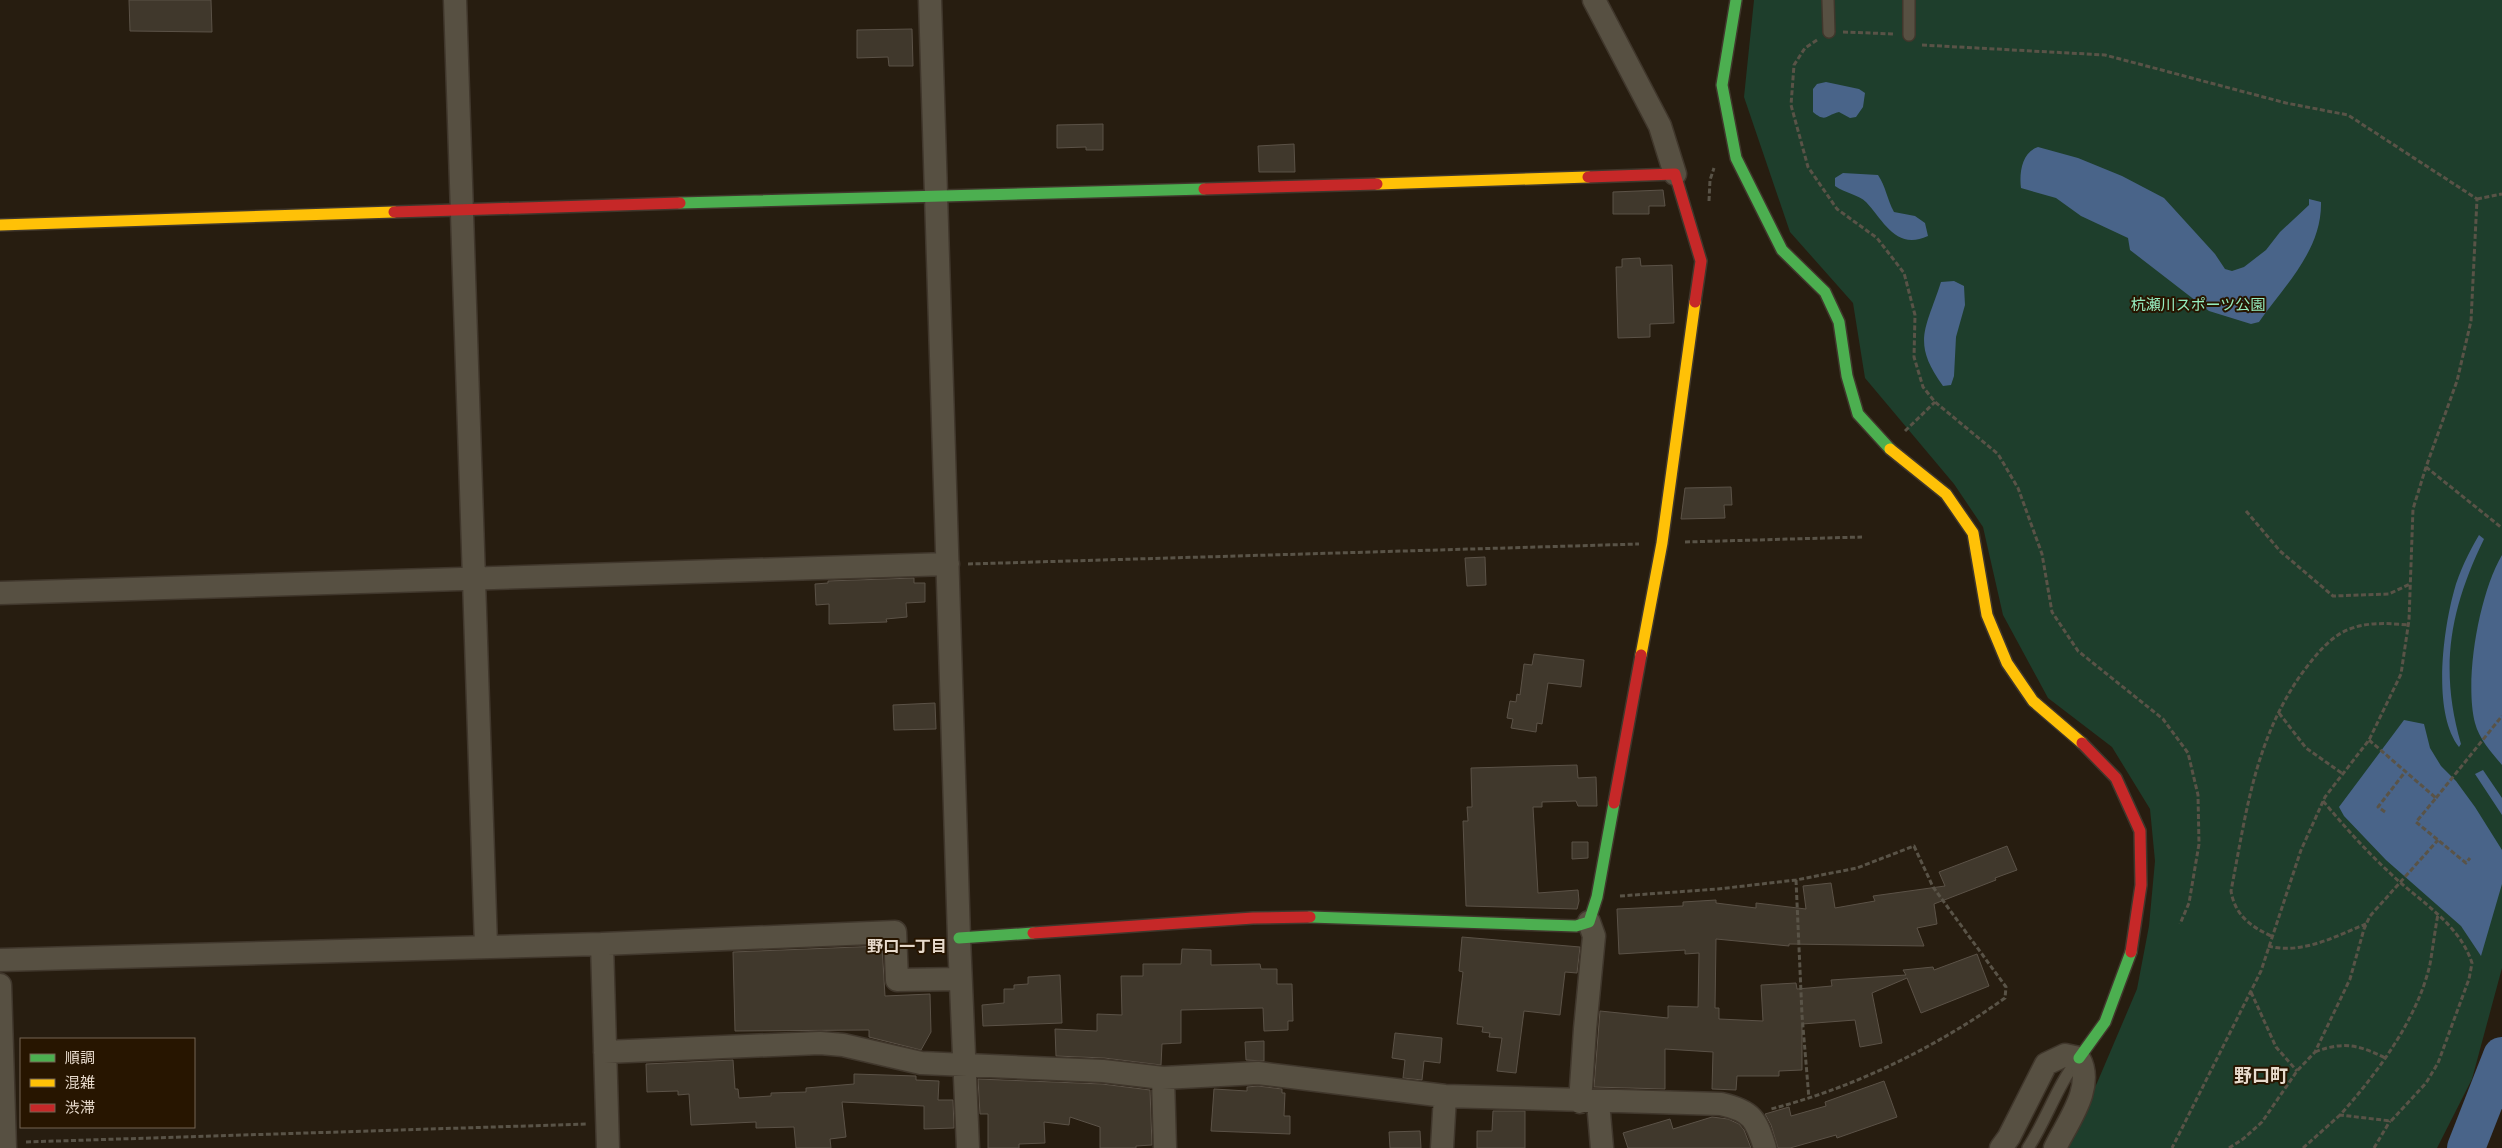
<svg xmlns="http://www.w3.org/2000/svg" width="2502" height="1148" viewBox="0 0 2502 1148" font-family="'Titillium Web','Noto Sans JP',sans-serif">
	<rect width="100%" height="100%" fill="#271d10"/>
	<path fill="#1e3e2c" d="M 1754,0 L 2502,0 L 2502,968 L 2472,1079 L 2437,1148 L 2065,1148 L 2097,1083 L 2137,989 L 2149,926 L 2155,861 L 2150,809 L 2112,747 L 2048,698 L 2003,615 L 1983,527 L 1954,484 L 1865,378 L 1853,303 L 1790,232 L 1744,97 Z"/>
	<path fill="#496489" d="M 1826,82 L 1859,89 L 1865,93 L 1863,107 L 1856,117 L 1850,118 L 1839,112 C 1826,115 1826,123 1813,112 L 1813,89 L 1817,84 Z
		M 2038,147 L 2078,158 L 2122,176 L 2164,198 L 2215,254 L 2225,269 L 2232,271 L 2244,267 L 2266,250 L 2280,232 L 2309,205 L 2309,199 L 2321,202 C 2322,250 2285,285 2259,322 L 2251,324 L 2209,311 L 2130,250 L 2128,238 L 2081,216 L 2056,198 L 2021,188 C 2019,173 2022,152 2038,147 Z
		M 1843,173 L 1878,175 C 1886,187 1887,199 1894,212 L 1915,216 L 1925,223 L 1928,236 C 1896,251 1884,221 1866,202 C 1859,195 1845,193 1835,186 L 1835,178 Z
		M 1954,281 L 1964,286 L 1965,305 L 1956,337 L 1954,376 L 1951,385 L 1943,386 C 1911,342 1926,329 1941,282 Z
		M 2479,535 L 2484,539 C 2450,609 2439,668 2461,744 L 2459,747 C 2432,713 2443,631 2454,591 C 2459,572 2469,552 2479,535 Z
		M 2502,555 L 2502,765 C 2492,753 2479,739 2475,723 C 2464,680 2479,594 2502,555 Z
		M 2404,720 L 2424,724 L 2430,748 L 2441,766 L 2456,781 L 2475,807 L 2502,850 L 2502,884 L 2481,956 L 2461,926 L 2386,860 L 2344,816 L 2339,807 Z
		M 2483,770 L 2502,798 L 2502,815 L 2475,774 Z"/>
	<g fill="none" stroke-linecap="round" stroke-linejoin="round">
		<path stroke="#496489" stroke-width="38" d="M 2466,1148 L 2502,1056"/>
	</g>
	<path fill="#40382c" stroke="#5b5247" d="M 129,0 L 211,0 L 212,32 L 130,31 Z
		M 912,29 L 913,66 L 889,66 L 888,57 L 857,58 L 857,30 Z
		M 1103,124 L 1103,150 L 1086,150 L 1086,147 L 1057,148 L 1057,125 Z
		M 1294,144 L 1295,172 L 1259,172 L 1258,146 Z
		M 1663,190 L 1665,206 L 1649,206 L 1649,214 L 1613,214 L 1613,192 Z
		M 1640,258 L 1641,266 L 1672,265 L 1674,323 L 1650,324 L 1650,337 L 1618,338 L 1616,267 L 1622,267 L 1622,259 Z
		M 1731,487 L 1732,505 L 1724,505 L 1725,518 L 1681,519 L 1685,488 Z
		M 1485,557 L 1486,585 L 1467,586 L 1465,558 Z
		M 914,578 L 914,583 L 925,583 L 925,602 L 906,603 L 907,617 L 886,619 L 887,622 L 829,624 L 829,604 L 816,605 L 815,584 L 828,583 L 828,581 Z
		M 1534,654 L 1584,660 L 1581,687 L 1548,683 L 1542,724 L 1537,723 L 1536,732 L 1511,728 L 1513,719 L 1507,718 L 1510,701 L 1516,702 L 1517,694 L 1520,695 L 1524,664 L 1532,665 Z
		M 935,703 L 936,729 L 894,730 L 893,705 Z
		M 1577,765 L 1578,778 L 1596,777 L 1597,806 L 1578,806 L 1576,801 L 1542,802 L 1542,807 L 1533,807 L 1538,893 L 1578,890 L 1579,901 L 1577,909 L 1466,906 L 1463,821 L 1468,821 L 1467,807 L 1472,807 L 1471,768 Z
		M 1572,842 L 1588,842 L 1588,858 L 1572,859 Z
		M 2007,846 L 2017,870 L 1995,878 L 1996,880 L 1934,904 L 1937,924 L 1917,928 L 1924,946 L 1789,944 L 1789,946 L 1716,939 L 1715,1008 L 1719,1008 L 1719,1019 L 1763,1021 L 1761,985 L 1796,983 L 1797,989 L 1832,986 L 1831,980 L 1906,975 L 1903,970 L 1933,967 L 1934,970 L 1977,954 L 1989,986 L 1921,1013 L 1907,978 L 1872,993 L 1882,1043 L 1860,1047 L 1855,1020 L 1802,1024 L 1802,1070 L 1779,1071 L 1779,1076 L 1737,1076 L 1736,1090 L 1712,1089 L 1713,1052 L 1665,1049 L 1665,1089 L 1594,1087 L 1600,1011 L 1668,1018 L 1668,1006 L 1698,1007 L 1699,953 L 1685,954 L 1685,950 L 1619,954 L 1617,909 L 1683,906 L 1683,902 L 1716,900 L 1716,903 L 1756,908 L 1756,903 L 1806,909 L 1803,886 L 1831,883 L 1835,908 L 1875,901 L 1873,896 L 1945,886 L 1939,872 Z
		M 1462,937 L 1580,947 L 1577,973 L 1565,972 L 1560,1015 L 1524,1011 L 1516,1073 L 1497,1071 L 1502,1038 L 1489,1037 L 1490,1033 L 1482,1032 L 1483,1027 L 1457,1024 L 1463,972 L 1459,971 Z
		M 882,946 L 885,996 L 930,994 L 931,1032 L 921,1050 L 869,1037 L 869,1030 L 735,1031 L 733,952 Z
		M 1182,949 L 1211,950 L 1211,965 L 1260,964 L 1261,969 L 1277,969 L 1277,984 L 1292,984 L 1293,1021 L 1288,1021 L 1288,1030 L 1264,1031 L 1263,1008 L 1181,1010 L 1181,1043 L 1162,1044 L 1161,1065 L 1104,1058 L 1056,1056 L 1055,1029 L 1097,1031 L 1097,1014 L 1122,1015 L 1121,976 L 1143,976 L 1143,964 L 1181,964 Z
		M 1060,975 L 1062,1023 L 983,1026 L 982,1005 L 1004,1003 L 1004,989 L 1014,989 L 1014,985 L 1028,984 L 1028,977 Z
		M 1395,1033 L 1442,1038 L 1440,1063 L 1424,1061 L 1422,1080 L 1403,1078 L 1405,1060 L 1392,1058 Z
		M 1264,1041 L 1264,1061 L 1246,1060 L 1245,1042 Z
		M 733,1060 L 735,1089 L 738,1089 L 739,1098 L 771,1096 L 771,1093 L 806,1092 L 806,1088 L 854,1084 L 854,1074 L 916,1076 L 916,1080 L 939,1081 L 938,1100 L 953,1100 L 954,1128 L 924,1129 L 924,1106 L 842,1102 L 846,1137 L 830,1139 L 831,1148 L 796,1148 L 794,1127 L 756,1128 L 756,1122 L 691,1125 L 689,1094 L 678,1095 L 678,1091 L 647,1092 L 646,1064 Z
		M 978,1079 L 1102,1084 L 1150,1090 L 1152,1145 L 1136,1146 L 1136,1148 L 1100,1148 L 1100,1127 L 1070,1117 L 1069,1125 L 1044,1122 L 1045,1143 L 1019,1144 L 1019,1148 L 988,1148 L 988,1114 L 980,1114 Z
		M 1884,1081 L 1897,1117 L 1837,1138 L 1836,1135 L 1790,1148 L 1778,1148 L 1771,1125 L 1765,1114 L 1789,1107 L 1791,1116 L 1826,1106 L 1825,1102 Z
		M 1258,1086 L 1282,1089 L 1282,1093 L 1285,1093 L 1284,1116 L 1290,1116 L 1290,1134 L 1211,1131 L 1214,1089 L 1247,1091 L 1247,1087 Z
		M 1493,1111 L 1525,1111 L 1525,1148 L 1477,1148 L 1477,1131 L 1492,1131 Z
		M 1712,1117 L 1728,1119 L 1739,1124 L 1744,1130 L 1751,1148 L 1628,1148 L 1623,1133 L 1670,1119 L 1673,1129 Z
		M 1420,1131 L 1421,1148 L 1390,1148 L 1389,1132 Z"/>
	<g fill="none" stroke-linecap="round" stroke-linejoin="round">
		<g stroke="#40372c" stroke-width="14">
			<path id="lane" d="M 1828,0 L 1829,32
				M 1909,0 L 1909,35
				M 2028,1148 C 2047,1119 2057,1085 2079,1058"/>
		</g>
		<g stroke="#40372c" stroke-width="25">
			<path id="street" d="M 455,0 L 486,946
				M 930,0 L 959,938 L 968,1148
				M 1594,0 L 1660,126 L 1675,174
				M 0,593 L 948,564
				M 602,944 L 608,1148
				M 0,960 L 602,944 L 895,932 L 897,980 L 960,979
				M 0,985 L 5,1148
				M 605,1052 L 820,1043 L 843,1045 L 921,1063 L 1103,1071 L 1163,1078 L 1258,1073 L 1445,1096 L 1721,1104 C 1752,1111 1756,1119 1765,1148
				M 1163,1078 L 1165,1148
				M 1580,1102 L 1585,1029 L 1594,936 L 1589,922
				M 1598,1102 L 1602,1148
				M 1442,1148 L 1445,1096
				M 2001,1148 L 2009,1137 L 2046,1064 L 2065,1055 L 2079,1058 C 2095,1087 2068,1121 2055,1148"/>
		</g>
		<g stroke="#40372c" stroke-width="14">
			<path id="fast" d="M 1736,0 L 1722,85 L 1736,158 L 1782,250 L 1825,292 L 1839,322 L 1847,376 L 1858,414 L 1890,449
				M 680,203 L 1204,189
				M 1310,917 L 1576,926 L 1589,922 L 1597,897 L 1614,803
				M 959,938 L 1033,933
				M 2079,1058 L 2105,1022 L 2131,952"/>
		</g>
		<g stroke="#40372c" stroke-width="14">
			<path id="slow" d="M 1377,184 L 1588,177
				M 0,225 L 394,212
				M 1890,449 L 1946,494 L 1973,533 L 1987,615 L 2007,663 L 2033,701 L 2082,743
				M 1641,655 L 1662,543 L 1695,302"/>
		</g>
		<g stroke="#40372c" stroke-width="14">
			<path id="jam" d="M 1588,177 L 1675,174 L 1701,261 L 1695,302
				M 1204,189 L 1377,184
				M 394,212 L 680,203
				M 2082,743 L 2116,778 L 2140,831 L 2141,885 L 2131,952
				M 1614,803 L 1641,655
				M 1033,933 L 1253,918 L 1310,917"/>
		</g>
		<path stroke="#595347" stroke-width="3" stroke-dasharray="5 2.5" stroke-linecap="butt" d="M 1843,32 L 1895,34
			M 1817,40 L 1805,48 L 1794,65 L 1791,105 L 1808,167 L 1837,209 L 1877,238 L 1904,273 L 1915,315 L 1914,357 L 1923,387 L 1935,402 L 1998,454 L 2018,488 L 2042,554 L 2052,612 L 2078,651 L 2163,719 L 2188,753 L 2198,795 L 2199,844 L 2189,903 L 2180,924
			M 1922,45 L 2105,55 L 2286,103 L 2348,115 L 2477,199 L 2471,321 L 2457,381 L 2426,467 L 2413,509 L 2409,620 L 2401,674 L 2369,740 L 2325,797 L 2301,850 L 2261,971 L 2172,1148
			M 2477,199 L 2502,194
			M 1709,201 L 1710,180 L 1714,168
			M 1905,431 L 1935,402
			M 2426,467 L 2502,528
			M 2246,511 L 2280,551 L 2333,596 L 2389,594 L 2410,584
			M 1685,542 L 1862,537
			M 968,564 L 1639,544
			M 2279,713 L 2306,748 L 2343,774
			M 2369,740 L 2436,798 L 2416,822 L 2466,863 L 2470,858
			M 2436,798 L 2502,716
			M 2323,801 C 2345,827 2366,851 2391,874 C 2419,901 2459,923 2472,963 L 2469,979 L 2438,1063 L 2426,1083 L 2391,1121 L 2340,1115 C 2377,1074 2418,1018 2430,964 C 2433,947 2435,930 2438,914
			M 2385,812 L 2378,807 L 2405,772
			M 1796,880 L 1802,1015 L 1809,1099
			M 1620,896 L 1718,889 L 1796,880 L 1857,868 L 1914,846 L 1933,887 L 2006,987 L 2005,998 C 1935,1048 1853,1088 1771,1109
			M 2271,936 C 2250,926 2235,915 2231,891 C 2246,814 2254,743 2300,676 C 2311,661 2323,645 2338,635 C 2359,621 2386,623 2409,625
			M 2268,946 C 2302,955 2336,936 2366,924
			M 2251,992 L 2276,1047 L 2297,1071
			M 2315,1052 C 2342,1041 2360,1045 2385,1058
			M 26,1142 L 587,1124
			M 2229,1148 L 2243,1139 L 2262,1122 L 2297,1071 L 2315,1052 L 2350,979 L 2364,929 L 2370,916 L 2438,840
			M 2303,1148 L 2340,1115
			M 2374,1148 L 2390,1121"/>
		<use href="#lane" stroke="#575042" stroke-width="11"/>
		<use href="#street" stroke="#575042" stroke-width="22"/>
		<use href="#fast" stroke="#4caf50" stroke-width="11"/>
		<use href="#slow" stroke="#ffc107" stroke-width="11"/>
		<use href="#jam" stroke="#c62828" stroke-width="11"/>
	</g>
	<g text-anchor="middle" dominant-baseline="central" stroke-width="4" stroke-linejoin="round" paint-order="stroke">
		<g font-size="15" fill="#96edbf" stroke="#271500">
			<text x="2198" y="304">杭瀬川スポーツ公園</text>
		</g>
		<g font-size="16" font-weight="bold" fill="#e8dbcd" stroke="#271500">
			<text x="907" y="946">野口一丁目</text>
		</g>
		<g font-size="18" font-weight="bold" fill="#e8dbcd" stroke="#271500">
			<text x="2261" y="1075">野口町</text>
		</g>
	</g>
	<rect x="20" y="1038" width="175" height="90" fill="#271500" stroke="#746452"/>
	<rect x="30" y="1054" width="25" height="8" fill="#4caf50" stroke="#746452"/>
	<text x="65" y="1063" font-size="15" fill="#e8dbcd">順調</text>
	<rect x="30" y="1079" width="25" height="8" fill="#ffc107" stroke="#746452"/>
	<text x="65" y="1088" font-size="15" fill="#e8dbcd">混雑</text>
	<rect x="30" y="1104" width="25" height="8" fill="#c62828" stroke="#746452"/>
	<text x="65" y="1113" font-size="15" fill="#e8dbcd">渋滞</text>
</svg>
